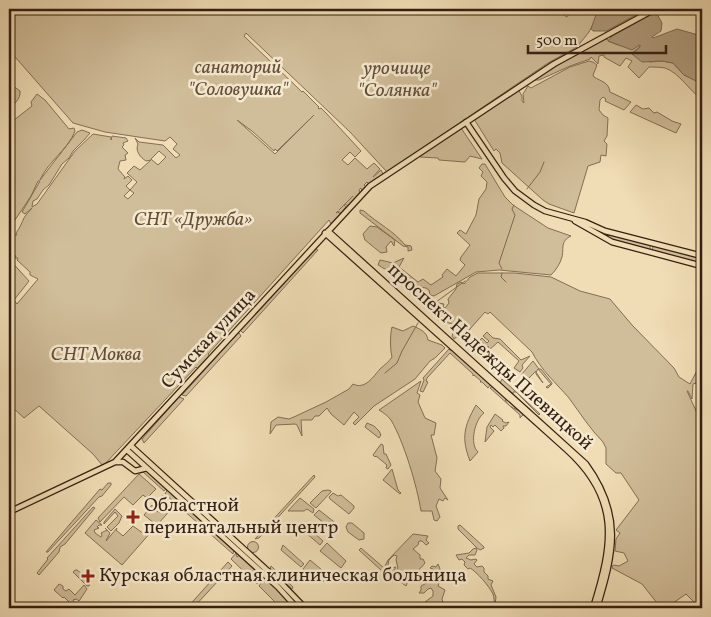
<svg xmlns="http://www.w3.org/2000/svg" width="711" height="617" viewBox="0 0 711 617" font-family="Vollkorn,serif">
	<rect width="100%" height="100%" fill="#f0ddb5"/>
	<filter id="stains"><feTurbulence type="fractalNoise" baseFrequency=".004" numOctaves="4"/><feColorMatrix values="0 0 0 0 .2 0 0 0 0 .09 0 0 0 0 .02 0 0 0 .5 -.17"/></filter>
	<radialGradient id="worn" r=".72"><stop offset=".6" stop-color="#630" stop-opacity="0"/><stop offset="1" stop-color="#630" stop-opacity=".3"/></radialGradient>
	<path fill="#d0bd99" stroke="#826e55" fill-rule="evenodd" d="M 9,9 L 564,9 L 565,16 L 567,17 L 572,9 L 598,9 L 595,20 L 589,32 L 577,47 L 548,63 L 387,172 L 350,132 L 246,33 L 244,36 L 302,92 L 303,91 L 319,107 L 318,108 L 319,109 L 321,108 L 326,113 L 361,151 L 355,157 L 350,152 L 342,160 L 348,165 L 355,158 L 367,169 L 374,163 L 380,169 L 373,177 L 381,170 L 383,174 L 369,184 L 367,182 L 364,185 L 366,187 L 362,192 L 361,188 L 359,190 L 360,193 L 348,206 L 345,204 L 353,196 L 339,210 L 344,205 L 346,207 L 341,213 L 338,211 L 336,213 L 338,212 L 340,214 L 331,224 L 329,220 L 208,354 L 211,357 L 198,369 L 196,367 L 103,466 L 93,454 L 39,406 L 24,418 L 9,404 L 9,259 L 29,281 L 14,300 L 17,304 L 38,279 L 30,275 L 30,272 L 17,260 L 18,258 L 15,258 L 16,256 C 7,252 6,244 13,235 L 17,235 L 16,233 C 20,228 22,222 24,218 C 26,214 30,211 32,208 L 25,214 L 22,212 L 40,181 L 38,181 L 31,196 L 9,229 L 9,124 L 32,106 L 31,102 L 37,94 L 45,100 L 69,129 L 74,128 L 75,131 C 68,150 48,161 40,180 L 77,132 L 82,130 L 90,133 L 84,140 L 73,151 L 69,158 L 62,164 L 49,185 L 43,190 L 37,199 L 33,201 L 32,207 L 37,204 L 75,151 L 93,134 L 111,137 L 111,140 L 112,136 L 126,138 L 128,141 L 123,143 L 124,145 L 122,147 L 128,153 L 125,155 L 126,160 L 120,161 L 118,169 L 125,177 L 124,179 L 128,176 L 132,180 L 126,186 L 130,190 L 124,196 L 128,199 L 134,193 L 130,190 L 137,182 L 127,173 L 134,166 L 140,170 L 151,160 L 146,161 C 140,157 135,151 138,144 L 135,138 L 139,142 L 163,145 L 176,158 L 180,155 L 173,149 L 177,144 L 170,137 L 165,141 L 105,132 L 73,123 L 9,50 ZM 314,115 L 275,154 L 237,120 L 252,131 L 274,151 L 275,149 L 277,151 ZM 159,151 L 166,157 L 158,165 L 151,159 Z
		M 604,39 L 608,39 L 608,41 L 618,45 L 640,44 L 640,47 L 633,52 L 650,62 L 662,61 L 673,63 L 684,75 L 698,81 L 702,80 L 702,99 C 689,91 680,73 665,68 C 660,67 654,67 649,67 L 639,78 L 628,67 L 632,61 L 626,58 L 620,66 L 604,57 L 604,55 L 599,56 L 598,64 L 591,57 L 590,59 L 570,66 L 539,80 L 534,80 L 559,63 Z
		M 589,61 L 593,62 L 597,65 L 593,75 L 594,77 C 600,81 609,82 610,92 L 631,102 L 624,110 L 605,101 L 606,99 L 603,97 L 600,100 L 599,110 L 603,115 L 608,118 L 607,136 L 604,141 L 607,144 L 606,156 L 601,155 L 600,162 L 588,166 L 574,213 L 549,204 L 543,200 L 502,163 L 500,153 L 496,149 L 494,151 L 474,119 L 516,92 L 519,91 L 522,96 L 522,101 L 524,103 L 523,94 L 528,86 L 531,88 L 570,67 Z
		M 9,83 L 20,91 C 21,99 14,104 9,109 Z
		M 636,105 L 643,109 L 649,108 L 654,113 L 657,112 L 672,121 L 681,124 L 676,133 L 630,112 Z
		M 461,128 L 482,159 L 470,156 L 465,162 L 439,160 L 438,158 L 420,157 L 419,156 Z
		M 482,164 L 485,164 L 505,197 L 513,205 L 548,228 L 571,236 C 560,241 564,249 562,257 C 560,264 556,270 551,275 L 499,270 L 476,272 L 434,296 L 430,295 L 429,290 L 426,288 C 408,286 411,276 397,270 C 393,269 388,271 385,269 C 382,268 381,266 378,265 L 380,260 L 393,263 L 404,258 L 399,267 L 418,282 L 423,279 L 431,285 L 443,277 L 442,275 L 447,269 L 456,276 L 465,265 L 460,260 L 461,257 L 470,245 L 457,233 L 460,230 L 466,234 L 476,215 L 479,199 L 486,189 L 487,182 L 481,176 L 483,172 L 479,168 Z
		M 360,210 L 364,211 C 377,223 394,231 405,245 L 411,246 L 412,250 L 408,251 L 408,247 L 403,246 L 360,213 Z
		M 583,223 L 609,233 L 607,238 L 610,233 L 650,244 L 650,250 L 648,251 L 608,239 Z
		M 370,226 L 377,227 L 395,240 L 394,246 L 391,241 L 386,247 L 387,252 L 381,253 L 365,240 L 363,234 Z
		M 654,245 L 702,258 L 702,265 L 651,251 Z
		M 316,249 L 318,250 L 243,333 L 240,330 Z
		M 478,273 L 515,273 L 551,277 L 580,291 L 610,299 L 632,325 L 674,368 L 679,377 L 690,384 L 702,361 L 702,378 L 697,380 L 696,383 L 693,384 L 692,399 L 688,391 L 687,391 L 702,424 L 702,608 L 700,608 L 686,594 L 666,608 L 661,608 L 642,584 L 612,568 L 613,565 L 619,566 L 628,561 L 624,553 L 615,551 L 616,539 L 620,533 L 616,530 L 639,500 L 621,473 L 616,473 L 606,464 L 606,448 L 603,442 C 590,429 580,413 569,398 C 556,383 541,370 532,352 L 490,312 L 488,314 L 485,312 L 462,338 L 459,335 L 454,339 L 452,336 L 456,325 L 438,320 L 432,307 L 439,303 L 444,304 L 443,307 L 445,308 L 449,303 L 448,299 L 456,289 L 457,284 L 461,282 L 464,284 L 470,277 Z
		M 413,326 C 420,329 427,332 428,340 L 442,345 L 445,348 L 435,358 L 430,361 L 415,379 L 374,406 L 355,425 L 353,423 L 359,417 L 354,412 L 344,425 L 331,414 L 327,408 L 319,416 L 315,416 L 312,420 L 301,420 L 302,436 L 297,425 L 295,424 L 276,425 L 270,434 L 271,422 L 278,417 L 289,419 L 296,416 L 326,402 L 349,389 L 353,384 C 365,390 373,377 380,369 C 384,365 389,362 392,357 C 390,349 390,335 392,327 L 403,331 Z
		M 487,332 L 493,338 L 500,339 L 521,360 L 530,356 L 522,365 L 523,368 L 520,372 L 514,368 L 519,361 L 498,342 L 489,350 L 488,346 L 487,347 L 480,340 L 482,338 L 487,343 L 489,341 L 483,336 Z
		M 239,333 L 241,336 L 186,396 L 182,395 L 237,334 Z
		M 449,349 L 451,351 L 452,349 L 491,384 L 488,388 L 482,382 L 480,382 L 481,381 L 474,375 L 473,376 L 473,374 L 450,353 L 427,378 L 426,381 L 428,382 L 423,392 L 420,391 L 424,380 L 423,378 Z
		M 533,361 L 539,369 L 541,369 L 552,383 L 552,384 L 548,388 L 547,388 L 546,387 L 551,384 L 538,369 L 536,372 L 543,383 L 536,374 L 536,371 L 527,380 L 521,375 Z
		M 502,379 L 540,414 L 539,415 L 516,392 L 513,392 L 513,394 L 500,383 Z
		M 421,381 L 417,393 L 420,395 L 418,402 L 425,418 L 436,423 L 434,435 L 431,435 L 437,458 L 435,471 L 441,479 L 440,488 L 448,500 L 445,498 L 443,501 L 439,499 L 436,506 L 440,517 L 437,521 L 434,520 L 432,511 L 421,511 C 417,486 404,442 391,420 C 388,416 384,413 379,410 Z
		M 493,386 L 508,400 L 505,400 C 508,405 512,408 518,410 L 517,408 L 524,414 L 520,418 L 520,415 L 490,388 Z
		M 179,397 L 184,399 L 144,443 L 142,439 Z
		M 476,405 L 484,413 C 475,419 469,444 478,452 L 470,461 C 461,438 464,426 476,405 Z
		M 495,414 L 503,420 L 502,421 L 506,423 L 509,422 L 506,426 L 503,426 L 504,428 L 501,431 L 495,425 L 493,427 L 491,425 L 490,427 L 494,431 L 485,442 L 487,427 Z
		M 367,423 L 374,426 L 379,431 L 381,435 L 379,438 L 365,427 Z
		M 381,444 L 383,445 L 384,454 L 386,454 L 391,465 L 388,469 L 386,468 L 387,465 L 376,456 L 375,457 L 373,455 Z
		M 145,461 L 237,546 L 145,463 Z
		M 392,469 L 398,490 L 401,493 L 400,494 L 383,480 Z
		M 141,471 L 147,471 L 166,489 L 164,491 L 143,472 L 141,473 Z
		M 139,474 L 156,489 L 147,498 L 143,495 L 133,505 L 124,497 L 100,522 L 98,518 Z
		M 314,475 L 315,477 L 259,538 L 255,539 Z
		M 108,483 L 111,483 L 111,485 L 102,496 L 99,497 L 48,552 L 46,552 L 100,489 L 102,490 Z
		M 168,489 L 234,549 L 233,554 L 165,494 Z
		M 328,490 L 331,491 L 331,492 L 316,508 L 310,503 L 322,491 Z
		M 333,493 L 338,496 L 341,495 L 354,506 L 354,508 L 349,514 L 330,499 L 329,497 Z
		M 163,495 L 162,497 L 173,507 L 122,565 L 85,533 L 96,520 L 102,525 L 99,525 L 97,527 L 99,528 L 94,530 L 95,533 L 101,537 L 102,535 L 101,533 L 107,530 L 105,528 L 110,533 L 106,541 L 117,528 L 116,530 L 123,536 L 133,526 L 144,534 L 154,523 L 144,515 L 152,505 L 154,510 L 161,513 L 161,509 L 155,504 Z
		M 300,498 L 314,509 L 313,513 L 307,509 L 304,511 L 288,511 Z
		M 93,507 L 95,508 L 65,544 L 60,547 L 59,552 L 39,575 L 37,573 L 48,559 L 47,558 Z
		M 115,509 L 122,516 L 119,523 L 111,531 L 107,527 L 118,516 L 115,512 L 104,524 L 104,522 Z
		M 319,510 L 338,525 L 334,531 L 314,515 Z
		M 348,523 L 352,523 L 364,533 L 364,539 L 359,540 L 348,532 L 346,527 Z
		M 460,525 L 484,547 L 484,548 L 480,550 L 477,548 L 458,529 L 458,526 Z
		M 309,528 L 323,541 L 320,545 L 305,532 Z
		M 413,534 L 428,536 L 426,540 L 429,543 L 426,545 L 422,541 L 419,541 L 418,545 L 413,549 L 420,555 L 420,559 L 423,559 L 425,563 C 419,571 409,577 406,586 L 393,576 L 398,568 L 396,560 L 397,556 L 394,555 L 389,560 L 388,565 L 392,568 L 396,567 L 392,575 L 385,566 L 388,560 Z
		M247.5 547a5.5 5.5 0 1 1 11 0a5.5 5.5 0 1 1-11 0Z
		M 327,543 L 346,561 L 341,568 L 320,551 Z
		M 283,545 L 304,564 L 301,567 L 281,550 Z
		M 361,548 L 384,568 L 382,571 L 359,550 Z
		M 476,548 L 477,550 L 475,555 L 469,555 L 466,558 L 471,560 L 476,559 L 477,560 L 474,564 L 477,567 L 482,566 L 484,568 L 484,572 L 488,576 L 488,579 L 493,581 L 491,585 L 496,597 L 495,605 C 494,601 494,597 493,594 C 489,586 477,572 470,568 L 468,569 L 464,565 L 465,562 L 462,559 L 459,560 L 456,555 L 469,553 L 473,549 Z
		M 236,553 L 237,557 L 240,555 L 261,574 L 261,578 L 257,584 L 231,559 Z
		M 310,560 L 328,575 L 323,582 L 318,582 L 303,569 Z
		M 228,562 L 232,566 L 193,608 L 187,608 Z
		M 438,564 L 440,569 L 438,577 L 444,581 L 439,583 L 438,586 L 445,590 L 442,599 L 445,608 L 425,605 L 425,602 L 433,596 L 433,591 L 431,588 L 428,589 L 424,593 L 419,593 L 421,590 L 421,586 L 434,579 L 433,569 L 430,568 L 432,566 L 436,567 Z
		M 271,566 L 293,587 L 292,589 L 270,570 Z
		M 75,570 L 77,570 L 91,581 L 89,586 L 87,586 L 73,572 Z
		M 264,579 L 268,580 L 295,608 L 281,608 L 259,586 Z
		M 59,584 L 63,586 L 63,589 L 66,591 L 69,589 L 75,595 L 84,585 L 87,589 L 79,601 L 76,599 L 73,600 L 76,604 L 73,606 L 64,597 L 63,598 L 54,590 Z"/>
	<path fill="#b09c7d" stroke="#7e6a52" d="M 598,9 L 647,9 L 606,31 L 593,31 L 591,29 Z
		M 656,12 L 662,23 L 661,31 L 652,37 L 653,38 L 677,29 L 702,36 L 702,80 L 698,82 L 684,75 L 673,63 L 662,61 L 642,62 L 632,54 L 640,47 L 640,45 L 632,50 L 608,41 L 612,36 Z"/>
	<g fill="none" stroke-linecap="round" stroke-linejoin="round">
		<path stroke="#7e6a52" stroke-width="1" d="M 527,189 L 540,172 L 544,162
			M 502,269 L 499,263 L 515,215 L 512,209 L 514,205
			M 502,273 L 501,277 L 506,282
			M 432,305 L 465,281
			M 385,373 L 397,363 L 402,351 L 418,323"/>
		<g stroke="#341f11" stroke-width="7">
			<path id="major" d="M 466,122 L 504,178 L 515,191 L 534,205 L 545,211 L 585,222 L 605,231 L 702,256
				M 575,221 L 612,242 L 702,266
				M 328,231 L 586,464 C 623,515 614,552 597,608
				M 325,233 L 567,450 C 621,499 613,544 593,608
				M 131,446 L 281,583 L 305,608
				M 127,450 L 278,587 L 297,608
				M 115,462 L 123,462 L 135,471 L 147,468
				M 9,512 L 115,462 L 370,186 L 554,64 L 655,9"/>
		</g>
		<use href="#major" stroke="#f0ddb5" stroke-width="4.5"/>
	</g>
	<g fill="#8f2418" stroke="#f5e9cf" stroke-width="2">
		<path d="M130.5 509.5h5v5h5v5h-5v5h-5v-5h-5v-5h5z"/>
		<path d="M85.5 568.5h5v5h5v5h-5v5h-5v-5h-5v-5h5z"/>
	</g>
	<g text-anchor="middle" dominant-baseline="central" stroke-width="5" stroke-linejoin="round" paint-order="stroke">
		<g font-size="19" font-style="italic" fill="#634e3a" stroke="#f5e9cf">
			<text x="238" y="68">cанаторий<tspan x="238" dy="22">"Соловушка"</tspan></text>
			<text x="397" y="69">урочище<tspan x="397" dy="22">"Солянка"</tspan></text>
			<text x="193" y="220">СНТ «Дружба»</text>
			<text x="96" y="355">СНТ Моква</text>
		</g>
		<g font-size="19" fill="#341f11" stroke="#f5e9cf">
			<text transform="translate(209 339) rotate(-47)">Сумская улица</text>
			<text transform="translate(490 357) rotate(42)">проспект Надежды Плевицкой</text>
		</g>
		<g font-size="19" fill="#341f11" stroke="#f5e9cf" text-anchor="start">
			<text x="144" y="506">Областной<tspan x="144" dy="22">перинатальный центр</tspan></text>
			<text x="99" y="576">Курская областная клиническая больница</text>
		</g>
	</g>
	<rect width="711" height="617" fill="none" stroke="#f0ddb5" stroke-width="30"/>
	<rect x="10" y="10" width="691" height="597" fill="none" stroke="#341f11" stroke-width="2.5"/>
	<rect x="15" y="15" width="681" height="587" fill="none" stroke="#341f11"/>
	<path d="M528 45v8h138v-8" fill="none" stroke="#341f11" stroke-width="2.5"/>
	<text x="536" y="45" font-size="15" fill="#341f11" stroke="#f5e9cf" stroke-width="4" paint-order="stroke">500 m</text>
	<rect width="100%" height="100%" filter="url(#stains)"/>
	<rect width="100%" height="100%" fill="url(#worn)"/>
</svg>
